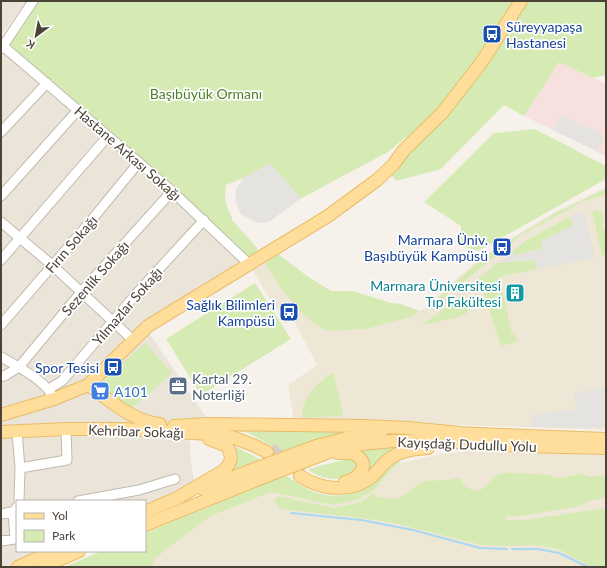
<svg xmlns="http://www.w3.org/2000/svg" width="607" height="568" viewBox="0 0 607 568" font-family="Lato,sans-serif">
	<rect width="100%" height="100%" fill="#f6f2eb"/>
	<path fill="#eae4d9" d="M 1,1 L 27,1 L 1,35 Z
		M 6,45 L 249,260 L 149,333 L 210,423 L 165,437 L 190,441 L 190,454 L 194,481 L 193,487 L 145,509 L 145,501 L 17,501 L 17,551 L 47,551 L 11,566 L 1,567 L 1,57 Z"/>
	<path fill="#efe7d5" d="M 606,187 L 606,430 L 374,422 L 294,422 L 288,385 L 317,365 L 293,319 L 286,324 L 252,270 L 265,263 L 280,287 L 299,310 L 312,322 L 326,331 L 411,317 L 419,311 L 426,308 L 455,280 L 480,259 L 511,238 L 555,212 Z
		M 468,451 L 606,455 L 606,567 L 153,567 L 154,559 L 211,516 L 271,492 L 333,505 L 373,491 L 397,464 L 447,453 Z"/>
	<path fill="#f6e1df" d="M 559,62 L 606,84 L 606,156 L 524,116 Z"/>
	<path fill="#d5ebb3" d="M 37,1 L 606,1 L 606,75 L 593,78 L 559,62 L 524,116 L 504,105 L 441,169 L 396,181 L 391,174 L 415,146 L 406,137 L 388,152 L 300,199 L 298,195 L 270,164 L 244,178 L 226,185 L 225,201 L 233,221 L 258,249 L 249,260 L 6,45 Z
		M 535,129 L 606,166 L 606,179 L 478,251 L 461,245 L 461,226 L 424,202 L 494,133 Z
		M 606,189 L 606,194 L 582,202 L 521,235 L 436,304 L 434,302 L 478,262 L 502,245 L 558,212 Z
		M 592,211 L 597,211 L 603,214 L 604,220 L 602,220 L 604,230 L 606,230 L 606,258 L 605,255 L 602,256 Z
		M 570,217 L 573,222 L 572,226 L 541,241 L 544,248 L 516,255 L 510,254 L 527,240 Z
		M 278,254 L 307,276 L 331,291 L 353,291 L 391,303 L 401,304 L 419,311 L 411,317 L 365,329 L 326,331 L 312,322 L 299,310 L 280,287 L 265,263 Z
		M 535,260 L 537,269 L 499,277 L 512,334 L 515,333 L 517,342 L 501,346 L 479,278 L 497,263 Z
		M 255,283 L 291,339 L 201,395 L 166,339 Z
		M 464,294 L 470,307 L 467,313 L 455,318 L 422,325 Z
		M 145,343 L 172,373 L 132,408 L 113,397 L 98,385 Z
		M 333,372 L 343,413 L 342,416 L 302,418 C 301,399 318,382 333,372 Z
		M 239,429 L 367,430 L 285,454 L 254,436 Z
		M 234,446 L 266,462 L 232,474 C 237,465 237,457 233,448 Z
		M 392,446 L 409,446 L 366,478 L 357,450 Z
		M 347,459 L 353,459 L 358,466 L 350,478 C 335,480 319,480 308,469 Z
		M 395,462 L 403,463 L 397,464 L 373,491 L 359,499 L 333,505 L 271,492 L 211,516 L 154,559 L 153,567 L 64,567 L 102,551 L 145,551 L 145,533 L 285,475 C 294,481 304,488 314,492 C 334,500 358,494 375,482 C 382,476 388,468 395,462 Z
		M 522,473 L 548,475 L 560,478 L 582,474 L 589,477 L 595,476 L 606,475 L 606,497 L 600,499 L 593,500 L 575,507 L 520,516 L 505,517 L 506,520 L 525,520 L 606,508 L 606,567 L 592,567 L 560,550 L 549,547 L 535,545 L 505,546 L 482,545 L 394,523 L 363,518 L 288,510 L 280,508 L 274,501 L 278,496 L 335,508 L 361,502 L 374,493 L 376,497 L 398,499 L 401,496 L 407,494 L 416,486 L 424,481 L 449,480 L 457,478 L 461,479 C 464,488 469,489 478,491 C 486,488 488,482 494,477 C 501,471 514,473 522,473 Z"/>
	<path fill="#e5e3e0" d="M 561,115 L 584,127 L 588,126 L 605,136 L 597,151 L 553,130 Z
		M 270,164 L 298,195 L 300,199 L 269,222 L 257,223 L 241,214 L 235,201 L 236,188 L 244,178 Z
		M 584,211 L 595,258 L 537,269 L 534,260 L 497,263 L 510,254 L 516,255 L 543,249 L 541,241 L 572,226 L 573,222 L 570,217 Z
		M 606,386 L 606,428 L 532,427 L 531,415 L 576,409 L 574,394 Z"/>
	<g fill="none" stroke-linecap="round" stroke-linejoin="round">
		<path stroke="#a7d8f4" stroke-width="2" d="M 291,513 L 361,520 L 413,530 L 480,548 L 507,549
			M 512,549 L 538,549 L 559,553 L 588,567"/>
		<path stroke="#d4cfc7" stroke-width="12" stroke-dasharray="12 6" stroke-linecap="butt" d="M 271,449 L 303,472"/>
		<g stroke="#c2baad" stroke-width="11">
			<path id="minor" d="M 3,46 L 172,191 L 249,264
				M 1,49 L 33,1
				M 1,132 L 47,83
				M 1,196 L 78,110
				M 1,222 L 52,265 L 133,340
				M 1,260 L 108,136
				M 1,325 L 90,222 L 139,162
				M 1,357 C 14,364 45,381 51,394
				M 1,377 L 6,375 L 19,367 L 82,291 L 172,191
				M 49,389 L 62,381 L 137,293 L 204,220
				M 17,432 L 20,468 L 19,501
				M 20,468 L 67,460 L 66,429
				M 78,501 L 139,490 L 175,479
				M 1,514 L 17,511
				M 1,541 L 15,539 L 13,512 L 17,507"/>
		</g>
		<g stroke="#e9bc67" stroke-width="14">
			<path id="major" d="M 88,385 C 111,401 132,421 160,424
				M 1,415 L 54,399 L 88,385 L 148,326 L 328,216 L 377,180 L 393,165 L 404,150 L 442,113 L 481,63 L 521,1
				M 174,426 L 208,424 L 364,426 L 408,428 L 460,433
				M 1,432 L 66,429 L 124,429 L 210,434 L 232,437 L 253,445 L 267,452
				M 453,433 L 606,439
				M 332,442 L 347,438 L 381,432
				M 329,452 L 362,444 L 393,441 L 433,441 L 521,446 L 606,448
				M 338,453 C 343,453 349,452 354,454 C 372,463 360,478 345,482
				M 300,476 C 321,490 349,493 370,478 C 378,472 383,462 392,457 C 403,450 416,449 428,448
				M 203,489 L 249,471
				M 174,500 L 223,471 C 232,463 233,457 227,446 L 209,439
				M 145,512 L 180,497
				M 145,525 L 254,481
				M 18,567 L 54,551
				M 43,567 L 79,551"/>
		</g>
		<use href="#minor" stroke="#fff" stroke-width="9"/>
		<use href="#major" stroke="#ffde9c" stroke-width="12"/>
		<g stroke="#e9bc67" stroke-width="14" stroke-linecap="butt">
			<path id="major-bridge" d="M 249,471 L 316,446 L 332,442
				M 254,481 L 329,452"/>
		</g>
		<use href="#major-bridge" stroke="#ffde9c" stroke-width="12"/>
	</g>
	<defs>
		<g id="bus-square" transform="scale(1)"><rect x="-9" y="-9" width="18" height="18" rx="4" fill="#1a4fb4" stroke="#fff"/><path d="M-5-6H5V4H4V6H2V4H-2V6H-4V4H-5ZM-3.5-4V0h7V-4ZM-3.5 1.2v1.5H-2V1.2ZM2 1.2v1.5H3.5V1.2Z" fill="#fff"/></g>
		<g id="building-square" transform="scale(1)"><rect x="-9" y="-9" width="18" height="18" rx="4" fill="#0f9aa8" stroke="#fff"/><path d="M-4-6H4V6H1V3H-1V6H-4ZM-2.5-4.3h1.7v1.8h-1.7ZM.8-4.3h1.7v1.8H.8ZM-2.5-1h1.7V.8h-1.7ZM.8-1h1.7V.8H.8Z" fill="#fff"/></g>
		<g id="office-square" transform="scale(1)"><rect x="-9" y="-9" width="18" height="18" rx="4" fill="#5c6f8a" stroke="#fff"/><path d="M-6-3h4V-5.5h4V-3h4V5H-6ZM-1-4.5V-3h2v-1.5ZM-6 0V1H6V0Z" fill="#fff"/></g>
		<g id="supermarket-square" transform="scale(1)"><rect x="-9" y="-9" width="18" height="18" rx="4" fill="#3f7fe0" stroke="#fff"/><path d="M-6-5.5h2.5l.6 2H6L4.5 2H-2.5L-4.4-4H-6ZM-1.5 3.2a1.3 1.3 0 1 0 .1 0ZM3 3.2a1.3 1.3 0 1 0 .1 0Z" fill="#fff"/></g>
	</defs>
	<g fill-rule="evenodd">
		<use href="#bus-square" x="492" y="34"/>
		<use href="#bus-square" x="502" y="247"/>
		<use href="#building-square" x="515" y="293"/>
		<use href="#bus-square" x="289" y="312"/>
		<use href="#bus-square" x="113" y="367"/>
		<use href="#office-square" x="178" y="386"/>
		<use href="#supermarket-square" x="100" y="391"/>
	</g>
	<g text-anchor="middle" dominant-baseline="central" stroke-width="3.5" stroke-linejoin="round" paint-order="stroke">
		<g font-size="14" fill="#164399" stroke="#fff" text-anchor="end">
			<text x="506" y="26" text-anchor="start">Süreyyapaşa<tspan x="506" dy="16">Hastanesi</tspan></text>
			<text x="488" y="239">Marmara Üniv.<tspan x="488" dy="16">Başıbüyük Kampüsü</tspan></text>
			<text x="275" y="304">Sağlık Bilimleri<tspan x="275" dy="16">Kampüsü</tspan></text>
			<text x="99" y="367">Spor Tesisi</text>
		</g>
		<g font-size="14" fill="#4e8128" stroke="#fff">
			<text x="206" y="93">Başıbüyük Ormanı</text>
		</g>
		<g font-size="14" fill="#4b4338" stroke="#fff">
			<text transform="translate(128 153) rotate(41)">Hastane Arkası Sokağı</text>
			<text transform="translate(71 244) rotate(-49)">Fırın Sokağı</text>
			<text transform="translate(95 278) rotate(-49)">Sezenlik Sokağı</text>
			<text transform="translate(127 306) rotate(-49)">Yılmazlar Sokağı</text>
			<text transform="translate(136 431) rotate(2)">Kehribar Sokağı</text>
			<text transform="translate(467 444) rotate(2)">Kayışdağı Dudullu Yolu</text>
		</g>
		<g font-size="14" fill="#0d838f" stroke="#fff" text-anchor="end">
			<text x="501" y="285">Marmara Üniversitesi<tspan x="501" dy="16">Tıp Fakültesi</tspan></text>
		</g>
		<g font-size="14" fill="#4e5e75" stroke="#fff" text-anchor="start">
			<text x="192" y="378">Kartal 29.<tspan x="192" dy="16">Noterliği</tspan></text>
		</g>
		<g font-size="14" fill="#366cbe" stroke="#fff" text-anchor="start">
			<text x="114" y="391">A101</text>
		</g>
	</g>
	<rect width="607" height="568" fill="none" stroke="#4b4338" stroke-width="4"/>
	<rect x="16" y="500" width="130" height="52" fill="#ffffff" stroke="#b7b4af"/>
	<rect x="24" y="513" width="20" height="6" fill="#ffde9c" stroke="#b7b4af"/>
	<text x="52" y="520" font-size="12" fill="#4b4338">Yol</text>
	<rect x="24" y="530" width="20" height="12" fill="#d5ebb3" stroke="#b7b4af"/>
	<text x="52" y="540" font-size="12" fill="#4b4338">Park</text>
	<g transform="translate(36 36) rotate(212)" stroke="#ffffff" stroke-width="3" paint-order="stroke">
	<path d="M0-3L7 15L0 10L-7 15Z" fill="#4b4338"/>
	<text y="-6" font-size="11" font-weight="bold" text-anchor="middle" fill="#4b4338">K</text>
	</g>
</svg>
